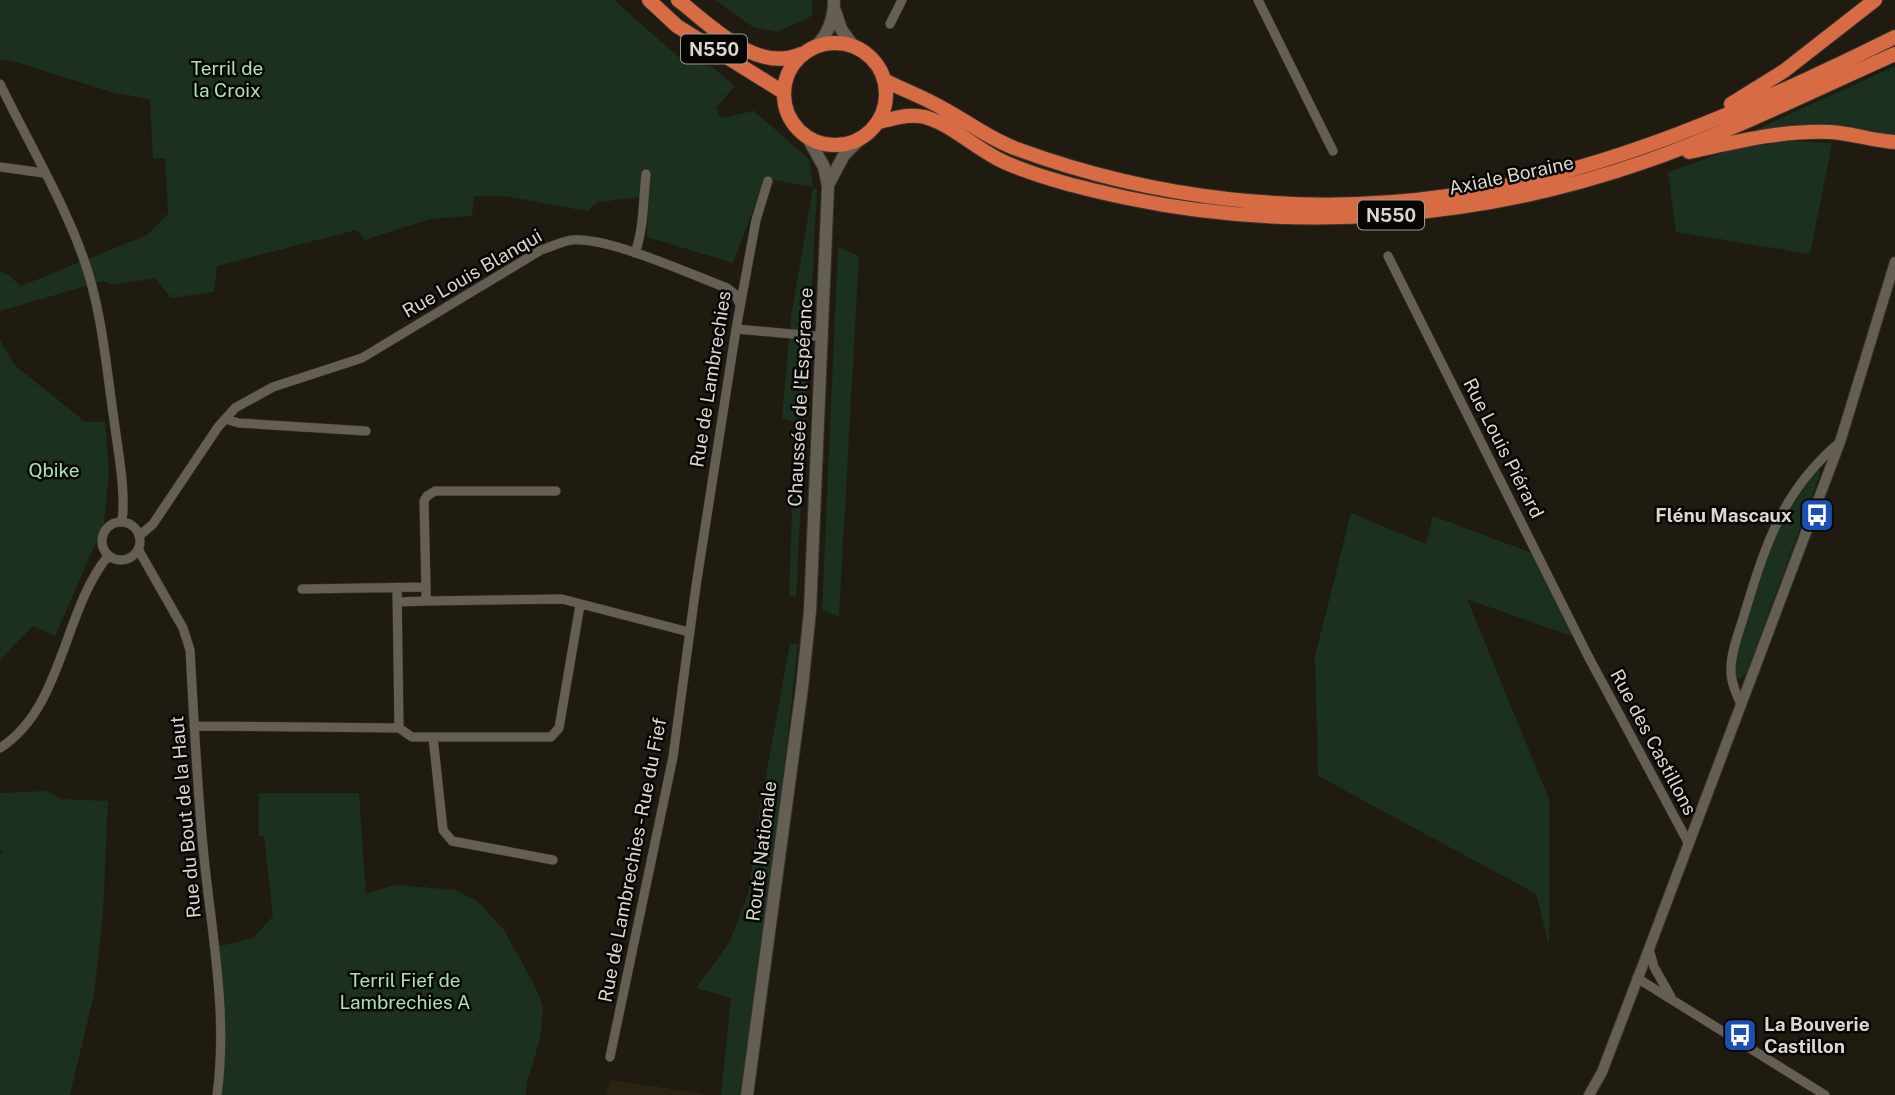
<svg xmlns="http://www.w3.org/2000/svg" width="1895" height="1095" viewBox="0 0 1895 1095" font-family="'Public Sans',sans-serif">
	<rect width="100%" height="100%" fill="#1f1b10"/>
	<path fill="#2b2312" d="M 610,1080 L 712,1095 L 606,1095 Z"/>
	<path fill="#1b301f" d="M 0,0 L 614,0 L 681,59 L 714,68 L 735,86 L 716,108 L 721,118 L 754,111 L 809,159 L 813,187 L 817,190 L 796,598 L 789,595 L 795,423 L 782,418 L 791,317 L 813,187 L 765,178 L 733,263 L 647,237 L 648,196 L 597,202 L 588,211 L 504,196 L 474,196 L 472,216 L 430,219 L 365,240 L 356,230 L 217,266 L 214,292 L 171,298 L 155,278 L 113,285 L 103,281 L 0,311 L 0,271 L 10,276 L 21,286 L 147,235 L 168,214 L 165,158 L 153,159 L 150,100 L 111,92 L 12,61 L 0,59 Z
		M 715,0 L 812,0 L 812,16 L 777,32 L 753,27 Z
		M 1895,66 L 1895,135 L 1853,128 L 1755,130 Z
		M 1791,141 L 1832,143 L 1810,254 L 1676,232 L 1668,172 L 1733,149 Z
		M 838,247 L 859,256 L 839,617 L 822,610 Z
		M 0,340 L 15,365 L 85,422 L 105,422 L 109,472 L 104,524 L 55,636 L 33,626 L 0,660 Z
		M 1817,470 L 1820,471 L 1819,477 L 1746,674 L 1740,679 L 1735,678 L 1734,657 L 1774,532 Z
		M 1351,513 L 1426,544 L 1433,516 L 1532,553 L 1574,637 L 1467,599 L 1549,799 L 1549,945 L 1536,894 L 1318,776 L 1315,656 Z
		M 790,643 L 798,644 L 772,878 L 741,1095 L 721,1095 L 731,998 L 696,988 L 729,943 L 748,894 L 760,809 Z
		M 47,791 L 61,799 L 108,801 L 103,913 L 94,994 L 70,1095 L 0,1095 L 0,855 L 3,853 L 0,850 L 0,793 Z
		M 259,793 L 359,793 L 366,894 L 396,885 L 455,890 L 477,901 L 504,930 L 536,988 L 543,1007 L 540,1039 L 527,1082 L 526,1095 L 217,1095 L 222,1060 L 215,947 L 253,938 L 273,916 L 264,837 L 259,836 Z"/>
	<g fill="none" stroke-linecap="round" stroke-linejoin="round">
		<g stroke="#37342f" stroke-width="10">
			<path id="minor" d="M 1258,0 L 1333,151
				M 890,24 L 902,0
				M 0,84 C 27,140 62,198 83,257 C 102,309 106,366 114,420 C 118,451 126,491 122,521
				M 0,167 L 44,173
				M 635,253 C 644,228 643,201 646,174
				M 1388,256 L 1588,656 L 1689,844
				M 736,329 L 814,336 L 823,335
				M 225,419 L 239,423 L 366,431
				M102 541a19 19 0 1 1 38 0a19 19 0 1 1-38 0Z
				M 139,536 L 153,524 L 218,427 L 235,408 L 273,387 L 362,358 L 541,250 C 551,247 562,241 572,240 C 609,237 690,274 727,288 L 735,294 L 740,305
				M 138,549 L 183,628 L 190,650 C 194,719 197,788 204,857 C 212,936 228,1015 217,1095
				M 426,587 L 424,501 L 427,496 L 435,491 L 556,491
				M 397,588 L 399,728
				M 302,589 L 426,587 L 426,601 L 562,599 L 689,632
				M 397,602 L 426,601
				M 1741,705 C 1737,694 1730,682 1731,669 C 1731,650 1740,630 1745,612 C 1766,543 1783,490 1840,442
				M 194,726 L 399,728 L 412,737 L 551,737 L 559,728 L 580,605
				M 433,737 L 443,830 L 452,841 L 553,860
				M 0,748 C 63,708 63,611 108,556
				M 1649,949 L 1654,967 L 1671,997
				M 1637,978 L 1825,1095
				M 610,1057 L 673,757 L 696,586 L 736,329 L 756,220 L 768,181"/>
		</g>
		<g stroke="#37342f" stroke-width="12">
			<path id="tertiary" d="M 1589,1095 L 1602,1072 L 1649,949 L 1840,442 L 1895,262"/>
		</g>
		<g stroke="#37342f" stroke-width="14">
			<path id="secondary" d="M 835,11 L 841,29 L 854,47
				M 815,47 C 829,34 834,19 834,0
				M 828,185 L 844,155 L 861,138
				M 747,1095 L 802,688 L 810,611 L 828,186 L 824,167 L 808,138"/>
		</g>
		<g stroke="#37342f" stroke-width="16">
			<path id="trunk" d="M 649,0 L 677,26 L 783,92
				M 678,0 C 711,25 756,74 801,54
				M784 94a51 51 0 1 1 102 0a51 51 0 1 1-102 0Z
				M 884,80 C 903,90 924,97 942,108 C 967,121 989,139 1017,149 C 1153,199 1304,217 1448,196 C 1604,174 1756,106 1895,37
				M 1731,104 L 1784,71 L 1875,0
				M 878,122 C 894,119 908,113 925,117 C 953,125 977,150 1004,162 C 1043,179 1086,189 1127,198 C 1298,234 1480,219 1644,162 C 1730,132 1812,91 1895,54
				M 1689,152 C 1736,142 1781,130 1830,132 C 1852,133 1873,141 1895,142"/>
		</g>
		<use href="#minor" stroke="#645f52" stroke-width="9"/>
		<use href="#tertiary" stroke="#645f52" stroke-width="10"/>
		<use href="#secondary" stroke="#645f52" stroke-width="12"/>
		<use href="#trunk" stroke="#d76b44" stroke-width="14"/>
	</g>
	<defs>
		<g id="bus-square" transform="scale(1.75)"><rect x="-9" y="-9" width="18" height="18" rx="4" fill="#1a4fb4" stroke="#080603"/><path d="M-5-6H5V4H4V6H2V4H-2V6H-4V4H-5ZM-3.5-4V0h7V-4ZM-3.5 1.2v1.5H-2V1.2ZM2 1.2v1.5H3.5V1.2Z" fill="#fff"/></g>
	</defs>
	<g fill-rule="evenodd">
		<use href="#bus-square" x="1817" y="515"/>
		<use href="#bus-square" x="1740" y="1035"/>
	</g>
	<g text-anchor="middle" dominant-baseline="central" stroke-width="5" stroke-linejoin="round" paint-order="stroke">
		<g fill="#080603" stroke="#9b9892" stroke-width="2">
			<rect x="681" y="34.5" width="66" height="29" rx="5"/>
			<rect x="1358" y="200.5" width="66" height="29" rx="5"/>
		</g>
		<g font-size="18" font-weight="bold" fill="#dad7d0">
			<text x="714" y="49">N550</text>
			<text x="1391" y="215">N550</text>
		</g>
		<g font-size="19" fill="#a7e3b1" stroke="#080603">
			<text x="227" y="68">Terril de<tspan x="227" dy="22">la Croix</tspan></text>
			<text x="54" y="470">Qbike</text>
			<text x="405" y="980">Terril Fief de<tspan x="405" dy="22">Lambrechies A</tspan></text>
		</g>
		<g font-size="19" fill="#dad7d0" stroke="#080603">
			<text transform="translate(1511 175) rotate(-12)">Axiale Boraine</text>
			<text transform="translate(472 273) rotate(-30)">Rue Louis Blanqui</text>
			<text transform="translate(710 379) rotate(-81)">Rue de Lambrechies</text>
			<text transform="translate(800 397) rotate(-87)">Chaussée de l'Espérance</text>
			<text transform="translate(1504 448) rotate(63)">Rue Louis Piérard</text>
			<text transform="translate(1654 742) rotate(62)">Rue des Castillons</text>
			<text transform="translate(185 817) rotate(-95)">Rue du Bout de la Haut</text>
			<text transform="translate(761 851) rotate(-83)">Route Nationale</text>
			<text transform="translate(632 860) rotate(-79)">Rue de Lambrechies - Rue du Fief</text>
		</g>
		<g font-size="19" font-weight="bold" fill="#dad7d0" stroke="#080603" text-anchor="end">
			<text x="1792" y="515">Flénu Mascaux</text>
			<text x="1764" y="1024" text-anchor="start">La Bouverie<tspan x="1764" dy="22">Castillon</tspan></text>
		</g>
	</g>
</svg>
